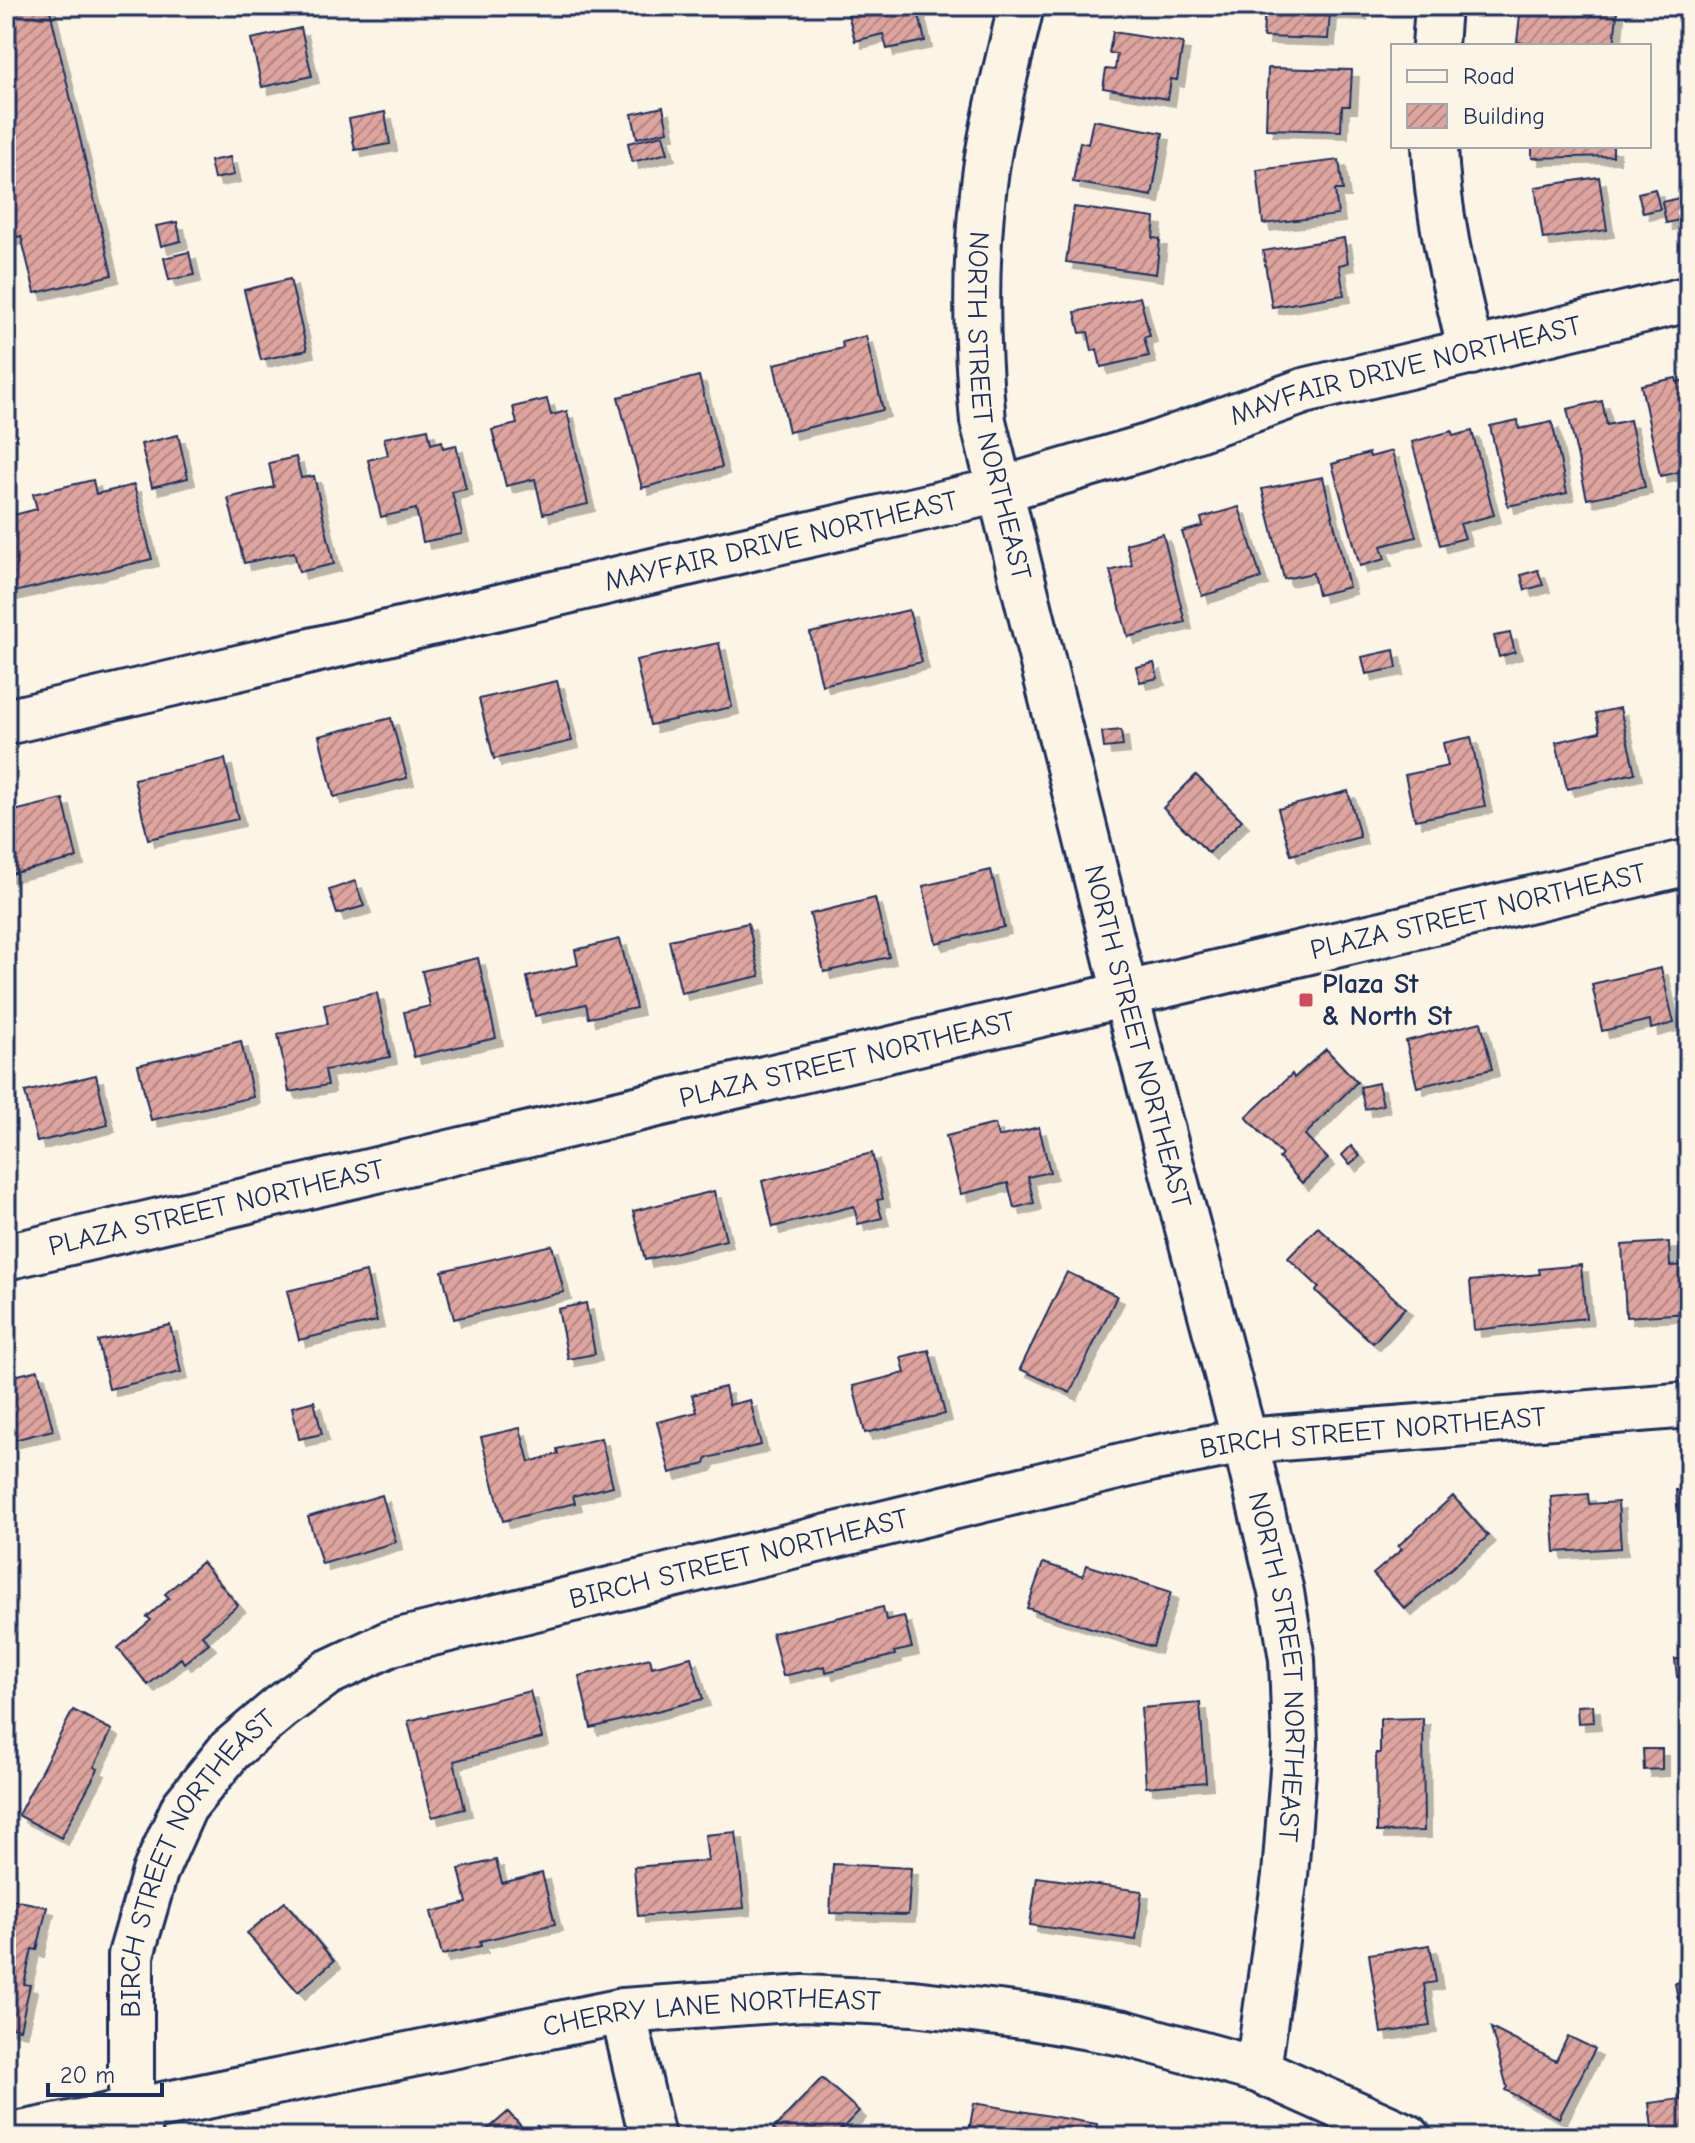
<svg xmlns="http://www.w3.org/2000/svg" width="1695" height="2143" viewBox="0 0 1695 2143" font-family="'Comic Neue',sans-serif">
	<defs>
		<pattern id="building-hatch" width="6" height="6" patternUnits="userSpaceOnUse" patternTransform="scale(2)"><rect width="6" height="6" fill="#dea49e"/><path d="M-1 1l2-2M0 6l6-6M5 7l2-2" fill="none" stroke="#b38684"/></pattern>
		<filter id="shadow"><feDropShadow dx="7" dy="7" stdDeviation="0" flood-color="#0004"/></filter>
	</defs>
	<rect width="100%" height="100%" fill="#fcf5e5"/>
	<filter id="ink" filterUnits="userSpaceOnUse"><feTurbulence type="fractalNoise" baseFrequency=".0125" numOctaves="2"/><feDisplacementMap in="SourceGraphic" scale="16" xChannelSelector="R" yChannelSelector="G"/><feConvolveMatrix kernelMatrix="1 2 1 2 8 2 1 2 1" color-interpolation-filters="sRGB"/></filter>
	<g filter="url(#ink)">
		<path fill="url(#building-hatch)" stroke="#1b2f5e" stroke-width="2" filter="url(#shadow)" d="M 6,6 L 49,6 L 112,275 L 35,293 L 21,236 L 8,239 Z
			M 846,6 L 917,6 L 925,41 L 887,49 L 883,34 L 855,41 Z
			M 1265,6 L 1360,6 L 1360,13 L 1330,12 L 1328,39 L 1263,37 Z
			M 1521,6 L 1561,6 L 1617,12 L 1614,46 L 1544,46 L 1517,42 Z
			M 301,28 L 312,76 L 262,87 L 251,39 Z
			M 1113,32 L 1183,43 L 1177,80 L 1171,79 L 1168,99 L 1103,88 L 1106,69 L 1115,70 L 1117,54 L 1109,53 Z
			M 1268,68 L 1352,70 L 1350,106 L 1342,106 L 1341,131 L 1266,129 Z
			M 663,107 L 668,131 L 637,138 L 632,114 Z
			M 385,112 L 390,144 L 355,150 L 349,119 Z
			M 1093,120 L 1163,133 L 1152,196 L 1073,182 L 1080,142 L 1088,144 Z
			M 663,135 L 668,153 L 632,162 L 628,143 Z
			M 1532,146 L 1613,146 L 1613,156 L 1532,158 Z
			M 230,157 L 234,175 L 214,179 L 210,161 Z
			M 1339,160 L 1343,190 L 1335,190 L 1338,215 L 1263,224 L 1257,170 Z
			M 1599,177 L 1607,230 L 1543,239 L 1535,187 Z
			M 1655,189 L 1660,209 L 1643,213 L 1638,193 Z
			M 1687,196 L 1689,218 L 1666,223 L 1662,202 Z
			M 1074,207 L 1155,218 L 1153,238 L 1160,239 L 1156,274 L 1066,262 Z
			M 177,222 L 181,241 L 161,246 L 156,226 Z
			M 1344,238 L 1348,263 L 1339,265 L 1344,295 L 1272,307 L 1263,251 Z
			M 189,252 L 194,275 L 169,280 L 164,258 Z
			M 290,279 L 307,350 L 261,360 L 244,290 Z
			M 1140,297 L 1150,336 L 1144,337 L 1149,356 L 1101,367 L 1097,349 L 1092,351 L 1088,332 L 1080,333 L 1075,312 Z
			M 866,336 L 883,410 L 789,432 L 774,364 L 843,348 L 842,342 Z
			M 699,376 L 722,467 L 642,488 L 618,397 Z
			M 1676,378 L 1677,382 L 1689,379 L 1689,470 L 1660,476 L 1641,385 Z
			M 547,399 L 551,415 L 567,411 L 588,504 L 543,514 L 535,479 L 506,486 L 492,430 L 517,424 L 513,407 Z
			M 1602,401 L 1607,425 L 1630,420 L 1645,487 L 1587,499 L 1567,409 Z
			M 1518,420 L 1519,429 L 1552,422 L 1567,493 L 1508,506 L 1490,426 Z
			M 428,429 L 431,444 L 442,441 L 443,448 L 456,445 L 466,489 L 452,492 L 462,534 L 423,542 L 416,509 L 381,517 L 368,460 L 388,455 L 384,438 Z
			M 1452,431 L 1453,436 L 1472,431 L 1494,515 L 1460,524 L 1465,538 L 1440,545 L 1412,442 Z
			M 178,435 L 188,478 L 152,487 L 141,444 Z
			M 1392,451 L 1416,537 L 1381,546 L 1385,559 L 1360,566 L 1332,464 L 1369,453 L 1370,457 Z
			M 296,457 L 301,478 L 314,476 L 334,564 L 299,572 L 294,552 L 244,563 L 228,498 L 274,487 L 269,463 Z
			M 1323,477 L 1349,587 L 1318,595 L 1313,573 L 1284,579 L 1262,489 Z
			M 93,480 L 96,494 L 134,485 L 152,559 L 6,594 L 6,517 L 37,509 L 33,494 Z
			M 1239,507 L 1261,578 L 1202,596 L 1182,532 L 1203,526 L 1201,518 Z
			M 1163,534 L 1185,622 L 1128,637 L 1110,571 L 1132,565 L 1126,544 Z
			M 1538,570 L 1543,585 L 1525,590 L 1521,575 Z
			M 909,610 L 922,662 L 822,685 L 810,633 Z
			M 1510,633 L 1515,652 L 1499,657 L 1494,636 Z
			M 719,643 L 732,707 L 650,725 L 636,660 Z
			M 1394,650 L 1397,668 L 1366,674 L 1362,657 Z
			M 1154,663 L 1158,678 L 1140,682 L 1136,667 Z
			M 557,681 L 572,741 L 494,759 L 479,699 Z
			M 1620,708 L 1635,773 L 1567,789 L 1556,742 L 1600,732 L 1596,713 Z
			M 1689,711 L 1689,750 L 1680,713 Z
			M 391,718 L 407,778 L 334,797 L 319,736 Z
			M 1121,730 L 1123,746 L 1104,748 L 1102,732 Z
			M 1471,737 L 1485,806 L 1415,820 L 1405,775 L 1448,766 L 1443,743 Z
			M 225,759 L 238,819 L 148,839 L 134,779 Z
			M 1196,775 L 1242,820 L 1209,853 L 1163,808 Z
			M 1348,791 L 1360,837 L 1291,855 L 1278,809 Z
			M 63,799 L 77,858 L 6,875 L 6,813 Z
			M 991,870 L 1004,927 L 936,943 L 923,886 Z
			M 355,881 L 364,906 L 337,914 L 329,890 Z
			M 875,898 L 889,957 L 824,972 L 810,914 Z
			M 748,923 L 760,976 L 681,993 L 669,940 Z
			M 620,939 L 636,1008 L 589,1018 L 586,1004 L 535,1016 L 527,977 L 578,965 L 575,950 Z
			M 478,958 L 496,1038 L 414,1057 L 404,1012 L 430,1006 L 422,971 Z
			M 1661,968 L 1674,1023 L 1651,1029 L 1650,1020 L 1602,1031 L 1592,984 Z
			M 377,993 L 390,1057 L 325,1070 L 328,1085 L 289,1092 L 278,1034 L 328,1024 L 324,1004 Z
			M 1481,1022 L 1492,1069 L 1417,1087 L 1406,1041 Z
			M 241,1041 L 253,1097 L 151,1120 L 138,1065 Z
			M 1326,1049 L 1357,1082 L 1305,1135 L 1328,1159 L 1302,1183 L 1279,1158 L 1282,1155 L 1246,1117 L 1292,1074 L 1294,1078 Z
			M 96,1075 L 108,1125 L 37,1142 L 25,1092 Z
			M 1378,1083 L 1383,1105 L 1365,1109 L 1360,1087 Z
			M 995,1124 L 998,1137 L 1039,1127 L 1050,1172 L 1028,1177 L 1034,1203 L 1014,1208 L 1008,1183 L 961,1194 L 946,1136 Z
			M 1351,1146 L 1360,1156 L 1350,1165 L 1342,1155 Z
			M 872,1153 L 883,1199 L 877,1200 L 882,1218 L 858,1224 L 854,1206 L 773,1227 L 762,1181 Z
			M 714,1191 L 726,1240 L 645,1260 L 633,1211 Z
			M 1318,1227 L 1405,1308 L 1373,1343 L 1316,1291 L 1319,1287 L 1288,1258 Z
			M 1669,1242 L 1670,1266 L 1689,1265 L 1689,1313 L 1626,1317 L 1622,1245 Z
			M 552,1245 L 564,1292 L 454,1319 L 442,1271 Z
			M 1581,1265 L 1586,1318 L 1474,1330 L 1470,1281 L 1540,1274 L 1539,1269 Z
			M 366,1272 L 377,1321 L 299,1340 L 287,1291 Z
			M 1067,1272 L 1117,1296 L 1070,1393 L 1020,1369 Z
			M 586,1303 L 595,1354 L 568,1359 L 558,1309 Z
			M 170,1325 L 181,1372 L 109,1389 L 98,1341 Z
			M 929,1350 L 945,1414 L 865,1433 L 853,1386 L 905,1373 L 901,1357 Z
			M 38,1370 L 53,1430 L 6,1442 L 6,1378 Z
			M 725,1387 L 729,1405 L 750,1400 L 761,1445 L 707,1458 L 705,1464 L 670,1473 L 657,1422 L 697,1412 L 692,1395 Z
			M 314,1401 L 322,1434 L 299,1439 L 292,1407 Z
			M 520,1428 L 529,1462 L 558,1454 L 557,1449 L 601,1438 L 613,1486 L 573,1496 L 575,1503 L 503,1521 L 481,1437 Z
			M 1676,1490 L 1689,1490 L 1689,1535 L 1679,1536 Z
			M 1588,1494 L 1589,1504 L 1618,1502 L 1621,1548 L 1555,1552 L 1551,1497 Z
			M 382,1495 L 396,1542 L 322,1564 L 308,1517 Z
			M 1453,1496 L 1488,1536 L 1405,1609 L 1373,1574 L 1402,1549 L 1398,1546 Z
			M 202,1562 L 238,1605 L 202,1635 L 209,1643 L 184,1663 L 181,1658 L 148,1685 L 118,1648 L 151,1620 L 147,1617 L 169,1598 L 165,1594 Z
			M 1043,1563 L 1083,1576 L 1087,1565 L 1171,1592 L 1153,1647 L 1027,1608 Z
			M 883,1607 L 886,1620 L 904,1616 L 912,1648 L 894,1652 L 895,1655 L 826,1672 L 825,1666 L 783,1676 L 772,1633 Z
			M 691,1657 L 703,1699 L 591,1728 L 579,1676 L 650,1658 L 652,1667 Z
			M 1675,1659 L 1689,1659 L 1689,1676 L 1677,1677 Z
			M 530,1691 L 542,1738 L 454,1761 L 465,1809 L 432,1817 L 408,1721 Z
			M 1200,1703 L 1206,1782 L 1146,1787 L 1141,1708 Z
			M 1593,1705 L 1594,1722 L 1578,1723 L 1577,1706 Z
			M 73,1710 L 112,1730 L 94,1767 L 98,1769 L 61,1838 L 18,1815 Z
			M 1423,1718 L 1424,1831 L 1377,1832 L 1376,1753 L 1380,1753 L 1380,1719 Z
			M 1643,1749 L 1662,1749 L 1662,1769 L 1644,1770 Z
			M 736,1832 L 744,1908 L 638,1916 L 634,1867 L 708,1861 L 705,1835 Z
			M 496,1860 L 502,1883 L 542,1873 L 555,1924 L 480,1941 L 481,1946 L 442,1955 L 431,1912 L 467,1903 L 459,1869 Z
			M 833,1864 L 911,1868 L 908,1915 L 830,1913 Z
			M 1037,1877 L 1142,1891 L 1136,1940 L 1030,1925 Z
			M 6,1898 L 47,1907 L 37,1950 L 32,1949 L 24,1984 L 30,1985 L 20,2029 L 6,2026 Z
			M 285,1902 L 334,1961 L 298,1992 L 247,1933 Z
			M 1430,1945 L 1436,1982 L 1424,1984 L 1430,2026 L 1381,2033 L 1369,1954 Z
			M 1689,1981 L 1689,1997 L 1678,1999 L 1675,1983 Z
			M 1491,2028 L 1556,2061 L 1568,2036 L 1595,2049 L 1559,2118 L 1505,2090 L 1507,2087 Z
			M 1689,2076 L 1689,2137 L 1653,2137 L 1649,2103 L 1681,2099 L 1678,2077 Z
			M 822,2078 L 859,2111 L 834,2137 L 782,2137 L 773,2129 Z
			M 974,2103 L 1097,2124 L 1095,2137 L 968,2137 Z
			M 508,2112 L 528,2134 L 537,2126 L 545,2137 L 479,2137 Z"/>
		<g fill="none" stroke-linecap="round" stroke-linejoin="round">
			<g stroke="#1b2f5e" stroke-width="50">
				<g id="minor">
					<path id="s1" d="M 1021,6 C 1009,60 994,114 986,169 C 974,254 975,336 983,421 L 1125,993 L 1245,1441 L 1281,1592 L 1292,1659 L 1295,1743 L 1285,1876 L 1258,2070"/>
					<path d="M 1435,46 L 1438,6"/>
					<path d="M 1435,146 C 1437,215 1455,285 1471,352"/>
					<path id="s2" d="M 6,722 L 1000,490 L 1147,447 L 1304,391 L 1689,299"/>
					<path d="M 623,2011 L 652,2137"/>
					<path id="s3" d="M 6,2137 L 623,2011 L 804,1998 L 913,2003 L 1032,2017 L 1124,2033 L 1258,2070 L 1408,2137"/>
					<path id="s4" d="M 140,2137 L 131,2088 L 131,1955 L 155,1872 L 184,1807 L 230,1750 L 281,1707 L 327,1673 L 391,1643 L 1150,1459 L 1245,1441 L 1689,1405"/>
				</g>
			</g>
			<g stroke="#1b2f5e" stroke-width="50">
				<g id="major">
					<path id="s5" d="M 6,1257 L 1689,862"/>
				</g>
			</g>
			<use href="#minor" stroke="#fcf5e5" stroke-width="44"/>
			<use href="#major" stroke="#fcf5e5" stroke-width="44"/>
		</g>
	</g>
	<rect fill="#d1495b" stroke="#fcf5e5" stroke-width="3" x="1298" y="992" width="16" height="16" rx="4"/>
	<g text-anchor="middle" dominant-baseline="central" stroke-width="7" stroke-linejoin="round" paint-order="stroke">
		<g font-size="28" fill="#1b2f5e" stroke="#fcf5e5">
			<text stroke="none"><textPath href="#s2" startOffset="1444">MAYFAIR DRIVE NORTHEAST</textPath></text>
			<text stroke="none"><textPath href="#s1" startOffset="406">NORTH STREET NORTHEAST</textPath></text>
			<text stroke="none"><textPath href="#s2" startOffset="796">MAYFAIR DRIVE NORTHEAST</textPath></text>
			<text stroke="none"><textPath href="#s5" startOffset="1512">PLAZA STREET NORTHEAST</textPath></text>
			<text stroke="none"><textPath href="#s1" startOffset="1054">NORTH STREET NORTHEAST</textPath></text>
			<text stroke="none"><textPath href="#s5" startOffset="864">PLAZA STREET NORTHEAST</textPath></text>
			<text stroke="none"><textPath href="#s5" startOffset="216">PLAZA STREET NORTHEAST</textPath></text>
			<text stroke="none"><textPath href="#s4" startOffset="1614">BIRCH STREET NORTHEAST</textPath></text>
			<text stroke="none"><textPath href="#s4" startOffset="966">BIRCH STREET NORTHEAST</textPath></text>
			<text stroke="none"><textPath href="#s1" startOffset="1702">NORTH STREET NORTHEAST</textPath></text>
			<text stroke="none"><textPath href="#s4" startOffset="294">BIRCH STREET NORTHEAST</textPath></text>
			<text stroke="none"><textPath href="#s3" startOffset="718">CHERRY LANE NORTHEAST</textPath></text>
		</g>
		<g font-size="28" font-weight="bold" fill="#1b2f5e" stroke="#fcf5e5" text-anchor="start">
			<text x="1322" y="984">Plaza St<tspan x="1322" dy="32">&amp; North St</tspan></text>
		</g>
	</g>
	<rect width="1695" height="2143" fill="none" stroke="#fcf5e5" stroke-width="32"/>
	<rect x="16" y="16" width="1663" height="2111" fill="none" stroke="#1b2f5e" stroke-width="3" filter="url(#ink)"/>
	<rect x="1391" y="44" width="260" height="104" fill="#fcf5e5" stroke="#a2a6af" stroke-width="2"/>
	<rect x="1407" y="70" width="40" height="12" fill="#fcf5e5" stroke="#a2a6af" stroke-width="2"/>
	<text x="1463" y="84" font-size="24" fill="#1b2f5e">Road</text>
	<rect x="1407" y="104" width="40" height="24" fill="url(#building-hatch)" stroke="#a2a6af" stroke-width="2"/>
	<text x="1463" y="124" font-size="24" fill="#1b2f5e">Building</text>
	<path d="M48 2083v12h114v-12" fill="none" stroke="#1b2f5e" stroke-width="4"/>
	<text x="60" y="2083" font-size="24" fill="#1b2f5e" stroke="#fcf5e5" stroke-width="6" paint-order="stroke">20 m</text>
</svg>
